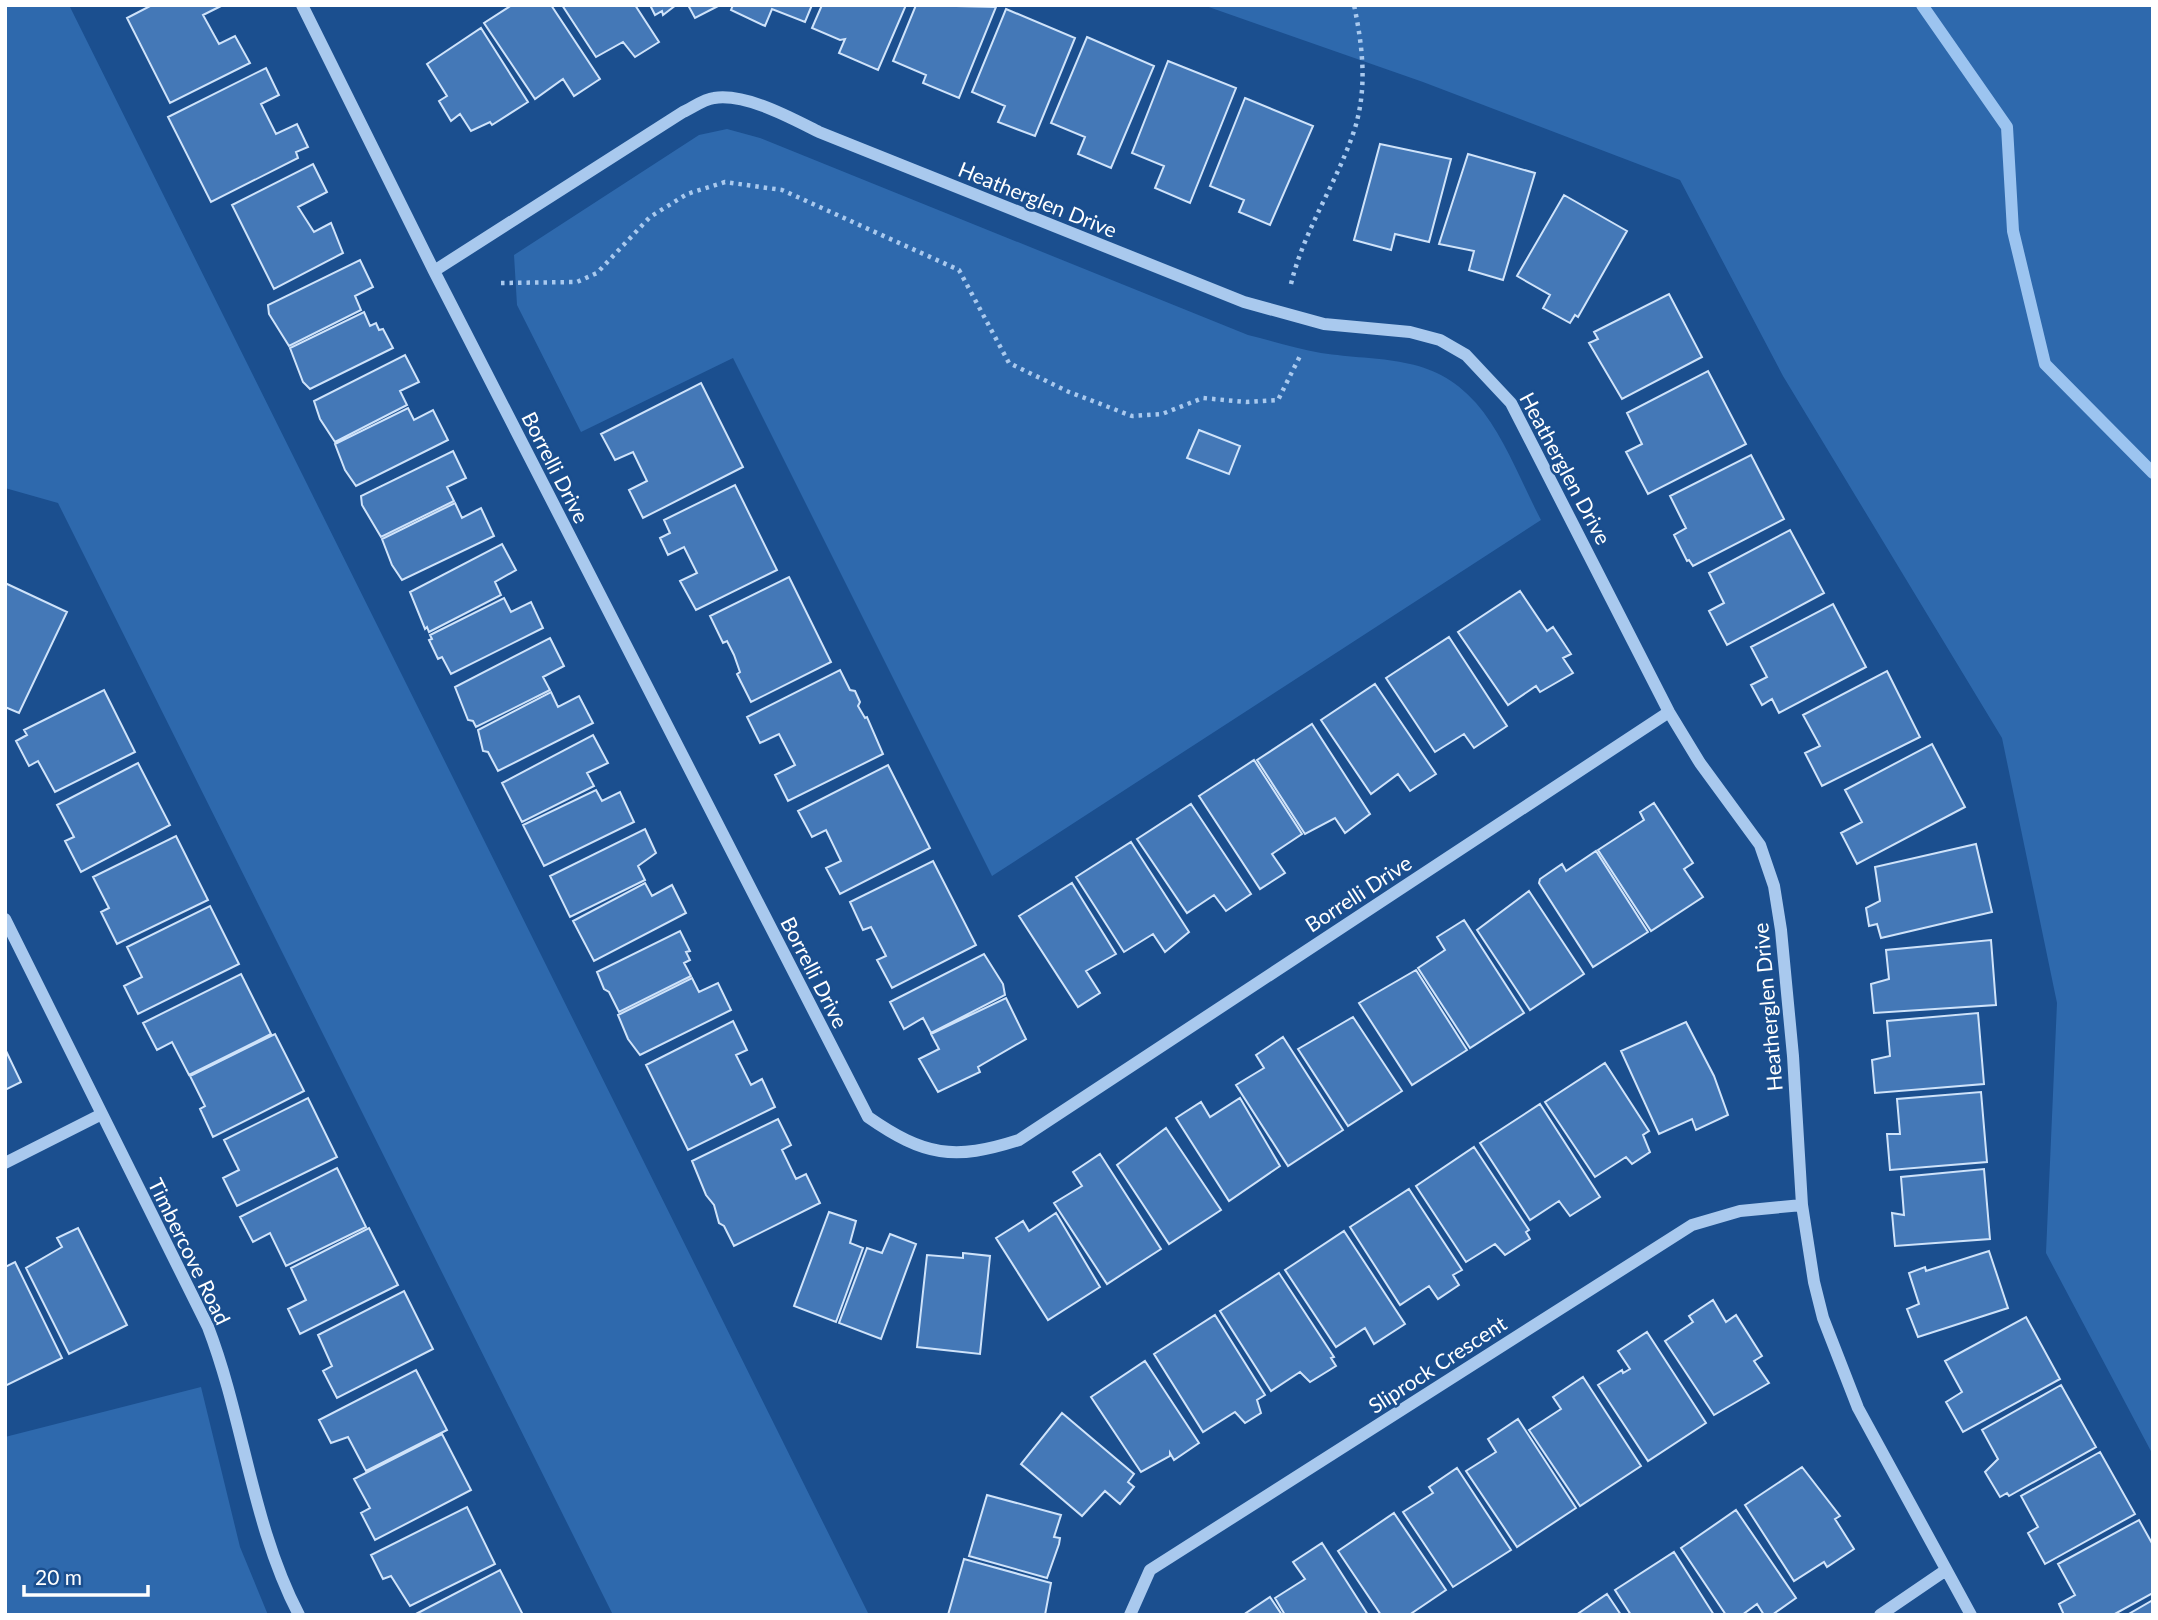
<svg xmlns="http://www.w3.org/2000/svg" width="2158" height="1620" viewBox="0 0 2158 1620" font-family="Lato,sans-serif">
	<rect width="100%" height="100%" fill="#1b4f8f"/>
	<path fill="#2e69ad" d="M 5,5 L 69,5 L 869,1615 L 613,1615 L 58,503 L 5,488 Z
		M 1203,5 L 2153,5 L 2153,1455 L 2046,1253 L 2057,1003 L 2002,738 L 1783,376 L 1680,180 L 1423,82 Z
		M 727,129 L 760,138 L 1248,335 C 1272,341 1297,349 1321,353 C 1380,362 1432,353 1476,403 C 1504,435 1521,482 1541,520 L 992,876 L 733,358 L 581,432 L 517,305 L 514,255 L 699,135 Z
		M 201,1387 L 240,1547 L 268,1615 L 5,1615 L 5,1437 Z"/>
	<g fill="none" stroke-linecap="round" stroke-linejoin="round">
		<path stroke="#9cc4f0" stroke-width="12" d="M 1922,5 L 2007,127 L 2013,231 L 2045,364 L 2153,473"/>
	</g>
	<path fill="#4478b7" stroke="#cfe3fa" stroke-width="2" d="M 152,5 L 223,5 L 203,15 L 219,44 L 235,36 L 250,63 L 170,103 L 127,18 Z
		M 512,5 L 551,5 L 600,79 L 574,96 L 563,79 L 535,99 L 484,23 Z
		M 562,5 L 635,5 L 659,42 L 635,57 L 623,42 L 596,57 Z
		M 650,5 L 676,5 L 663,15 L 662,11 L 655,15 Z
		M 688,5 L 720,5 L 695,18 Z
		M 733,5 L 812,5 L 805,22 L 772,9 L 765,26 L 731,10 Z
		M 822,5 L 906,5 L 878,70 L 839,53 L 845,39 L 840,40 L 812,28 Z
		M 916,5 L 996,7 L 959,98 L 923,83 L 926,75 L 893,61 Z
		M 1006,9 L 1075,38 L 1035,136 L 998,122 L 1005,106 L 972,92 Z
		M 481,28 L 528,102 L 492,125 L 490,122 L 471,131 L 460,114 L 451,121 L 439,101 L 447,96 L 427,64 Z
		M 1087,37 L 1154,66 L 1111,168 L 1078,154 L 1085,137 L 1051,123 Z
		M 1168,61 L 1236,88 L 1190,203 L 1155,188 L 1164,166 L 1132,153 Z
		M 266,68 L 279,95 L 261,104 L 276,134 L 297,124 L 308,147 L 296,152 L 298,158 L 211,202 L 168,117 Z
		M 1245,98 L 1313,126 L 1270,225 L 1239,212 L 1244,200 L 1210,186 Z
		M 1380,144 L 1451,159 L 1429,242 L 1395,234 L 1391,250 L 1354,240 Z
		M 1468,154 L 1535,173 L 1503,280 L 1469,270 L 1474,251 L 1439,244 Z
		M 313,164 L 327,192 L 298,207 L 314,232 L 331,223 L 343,253 L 274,289 L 232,205 Z
		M 1564,195 L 1627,231 L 1578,317 L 1575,315 L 1570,323 L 1543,308 L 1550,295 L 1517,276 Z
		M 360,260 L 373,287 L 355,296 L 361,310 L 289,346 L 269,314 L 268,305 Z
		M 1669,294 L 1702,357 L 1622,399 L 1589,343 L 1598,339 L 1594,332 Z
		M 364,312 L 370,326 L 376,323 L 379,330 L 383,329 L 393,348 L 310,389 L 303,382 L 290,348 Z
		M 405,355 L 419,382 L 400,391 L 407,405 L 335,442 L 320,419 L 314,401 Z
		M 1708,371 L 1746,444 L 1648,494 L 1626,452 L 1642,444 L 1627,413 Z
		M 701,383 L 743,467 L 643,518 L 629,490 L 647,481 L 633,452 L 615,460 L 601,434 Z
		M 408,408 L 414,420 L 433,410 L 448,440 L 356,486 L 345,470 L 335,444 Z
		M 1199,430 L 1240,446 L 1229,474 L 1187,458 Z
		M 453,451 L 466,478 L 447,487 L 454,501 L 381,537 L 362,505 L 361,496 Z
		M 1751,455 L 1784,519 L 1693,566 L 1689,560 L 1687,561 L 1674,535 L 1686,528 L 1670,496 Z
		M 735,485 L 777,570 L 696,610 L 680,581 L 697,573 L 684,547 L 668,555 L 660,538 L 670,533 L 664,520 Z
		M 455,503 L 462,518 L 481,508 L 494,536 L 402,580 L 392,565 L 382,539 Z
		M 1790,530 L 1824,593 L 1727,645 L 1709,611 L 1724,603 L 1709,573 Z
		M 502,544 L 516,570 L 495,582 L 501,595 L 429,632 L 427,627 L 425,629 L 410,592 Z
		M 789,577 L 831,662 L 751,702 L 737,674 L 740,672 L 734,655 L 727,641 L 723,643 L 710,616 Z
		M 5,583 L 67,612 L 19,713 L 5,707 Z
		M 1520,591 L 1547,631 L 1553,627 L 1571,654 L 1563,658 L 1573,673 L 1540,692 L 1536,686 L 1508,705 L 1458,632 Z
		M 504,598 L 511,612 L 531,602 L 543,628 L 451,674 L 442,657 L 438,659 L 429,640 L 432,639 L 430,635 Z
		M 1833,604 L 1866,667 L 1779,713 L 1772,699 L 1762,705 L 1751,685 L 1767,677 L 1751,647 Z
		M 1449,637 L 1507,726 L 1474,748 L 1464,734 L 1435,752 L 1386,678 Z
		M 550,638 L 564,666 L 543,677 L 550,690 L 476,727 L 473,721 L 468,720 L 455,687 Z
		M 840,670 L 850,690 L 855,691 L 860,702 L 858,706 L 865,718 L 867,717 L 883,754 L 788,801 L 775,775 L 795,765 L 779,734 L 760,743 L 747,717 Z
		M 1887,671 L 1920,737 L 1822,786 L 1805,753 L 1820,746 L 1803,715 Z
		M 1375,684 L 1436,774 L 1410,791 L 1398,774 L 1371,794 L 1321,720 Z
		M 104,690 L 135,752 L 55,792 L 38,761 L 29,766 L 16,741 L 27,735 L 24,730 Z
		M 551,692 L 558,707 L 579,696 L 593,723 L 498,771 L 488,752 L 483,751 L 478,730 Z
		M 1312,724 L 1370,814 L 1345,833 L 1335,818 L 1305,834 L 1257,760 Z
		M 593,735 L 608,763 L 587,773 L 594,786 L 522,822 L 502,783 Z
		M 1932,744 L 1965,807 L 1857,864 L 1841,833 L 1862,822 L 1845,790 Z
		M 1254,760 L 1302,834 L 1272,854 L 1285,873 L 1260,889 L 1199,796 Z
		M 138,763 L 170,825 L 81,872 L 65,841 L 74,837 L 57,805 Z
		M 888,765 L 930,848 L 840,894 L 826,868 L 841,861 L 826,830 L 812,837 L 798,811 Z
		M 596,790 L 602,801 L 620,792 L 634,822 L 544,866 L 523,825 Z
		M 1654,803 L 1693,863 L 1684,869 L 1703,897 L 1651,931 L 1598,850 L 1644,820 L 1640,812 Z
		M 1191,804 L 1251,894 L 1226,911 L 1214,895 L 1187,913 L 1137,839 Z
		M 645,829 L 656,853 L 638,866 L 645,880 L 570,917 L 550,876 Z
		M 176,836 L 208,900 L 117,944 L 101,912 L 109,908 L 93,877 Z
		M 1131,842 L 1189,932 L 1165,952 L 1153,934 L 1124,952 L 1076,877 Z
		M 1976,844 L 1992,912 L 1881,938 L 1877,924 L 1869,926 L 1866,908 L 1880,901 L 1875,867 Z
		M 1596,851 L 1648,932 L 1593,967 L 1539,883 L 1540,879 L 1562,864 L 1566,871 Z
		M 933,861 L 976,945 L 892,988 L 877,960 L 886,956 L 871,927 L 863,930 L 850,902 Z
		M 645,883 L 652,896 L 672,885 L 686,913 L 594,961 L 573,921 Z
		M 1072,883 L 1116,954 L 1086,971 L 1100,993 L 1078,1007 L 1019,916 Z
		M 1529,891 L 1584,974 L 1530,1010 L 1477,930 Z
		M 210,906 L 239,964 L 138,1014 L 124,986 L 142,977 L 127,947 Z
		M 1464,920 L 1524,1013 L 1470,1048 L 1418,968 L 1445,950 L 1437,937 Z
		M 680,931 L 690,951 L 686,952 L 690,960 L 684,963 L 691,976 L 619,1012 L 609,992 L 604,989 L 597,972 Z
		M 1991,940 L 1996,1005 L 1874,1013 L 1871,984 L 1889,979 L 1886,950 Z
		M 984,954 L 1003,984 L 1005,995 L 931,1033 L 923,1018 L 904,1029 L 890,1002 Z
		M 1416,970 L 1467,1050 L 1412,1085 L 1359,1003 Z
		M 241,974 L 271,1034 L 189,1075 L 172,1042 L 157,1050 L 143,1023 Z
		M 692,978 L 699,992 L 718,983 L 731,1010 L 640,1055 L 628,1039 L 618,1015 Z
		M 1006,998 L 1026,1039 L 978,1067 L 980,1072 L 938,1092 L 919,1059 L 939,1049 L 931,1034 Z
		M 1978,1013 L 1984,1084 L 1875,1093 L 1872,1060 L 1890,1056 L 1887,1021 Z
		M 1353,1017 L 1402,1091 L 1348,1126 L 1298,1049 Z
		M 733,1021 L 747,1050 L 736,1055 L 751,1085 L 762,1079 L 775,1107 L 688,1150 L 646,1065 Z
		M 1686,1022 L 1714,1076 L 1728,1115 L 1696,1130 L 1692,1119 L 1659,1134 L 1621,1051 Z
		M 275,1034 L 304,1091 L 213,1137 L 200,1109 L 205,1106 L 190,1076 Z
		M 1283,1037 L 1343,1130 L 1288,1166 L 1236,1085 L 1264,1068 L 1256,1055 Z
		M 6,1051 L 21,1082 L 5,1090 L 5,1051 Z
		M 1605,1063 L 1649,1131 L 1643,1135 L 1650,1152 L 1632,1164 L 1626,1157 L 1595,1177 L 1545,1102 Z
		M 1981,1092 L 1987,1162 L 1890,1170 L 1887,1134 L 1900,1134 L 1897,1099 Z
		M 308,1098 L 337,1157 L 237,1206 L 223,1178 L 239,1170 L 224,1140 Z
		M 1240,1098 L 1280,1166 L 1229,1201 L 1176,1118 L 1201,1102 L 1210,1117 Z
		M 1540,1104 L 1600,1197 L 1570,1216 L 1559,1201 L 1530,1220 L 1480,1143 Z
		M 778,1119 L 791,1145 L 782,1150 L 796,1179 L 806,1174 L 820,1203 L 734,1246 L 724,1226 L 719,1223 L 714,1205 L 706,1195 L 692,1161 Z
		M 1166,1128 L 1221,1210 L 1169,1244 L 1117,1165 Z
		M 1474,1147 L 1529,1230 L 1526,1232 L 1530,1239 L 1505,1255 L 1495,1244 L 1466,1262 L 1416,1186 Z
		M 1100,1154 L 1161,1249 L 1107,1284 L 1054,1203 L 1082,1186 L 1073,1172 Z
		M 337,1168 L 366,1227 L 286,1266 L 270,1233 L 253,1242 L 240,1217 Z
		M 1984,1169 L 1990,1239 L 1895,1246 L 1892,1213 L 1904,1215 L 1901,1177 Z
		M 1409,1189 L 1462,1270 L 1453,1275 L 1459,1285 L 1438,1299 L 1429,1286 L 1400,1305 L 1350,1227 Z
		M 829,1212 L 856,1221 L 850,1243 L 863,1248 L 836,1322 L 794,1306 Z
		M 1056,1213 L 1100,1287 L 1048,1320 L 996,1238 L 1023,1221 L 1029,1231 Z
		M 78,1228 L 127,1325 L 69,1354 L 26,1268 L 62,1247 L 57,1238 Z
		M 369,1228 L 398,1285 L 300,1334 L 288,1309 L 306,1300 L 291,1268 Z
		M 1344,1231 L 1405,1324 L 1374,1344 L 1365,1328 L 1336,1347 L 1285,1270 Z
		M 890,1234 L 916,1244 L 881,1339 L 839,1323 L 867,1248 L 882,1253 Z
		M 1989,1251 L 2008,1308 L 1918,1337 L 1907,1309 L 1919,1304 L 1909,1273 L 1925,1267 L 1926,1271 Z
		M 963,1253 L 990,1256 L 980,1354 L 917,1347 L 927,1255 L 963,1258 Z
		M 15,1262 L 62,1358 L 5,1386 L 5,1267 Z
		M 1279,1273 L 1334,1357 L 1331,1358 L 1336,1366 L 1310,1382 L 1300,1372 L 1271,1391 L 1220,1311 Z
		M 404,1291 L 433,1349 L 337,1398 L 323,1371 L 332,1366 L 318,1335 Z
		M 1713,1300 L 1726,1322 L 1736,1315 L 1762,1356 L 1754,1361 L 1769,1383 L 1714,1415 L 1665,1341 L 1693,1322 L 1689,1316 Z
		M 1215,1315 L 1265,1395 L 1257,1400 L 1261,1413 L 1245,1423 L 1235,1412 L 1203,1432 L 1154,1354 Z
		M 2026,1317 L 2060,1379 L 1963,1432 L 1946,1402 L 1962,1392 L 1945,1361 Z
		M 1647,1332 L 1706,1423 L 1648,1461 L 1598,1385 L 1622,1370 L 1623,1373 L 1630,1369 L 1618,1351 Z
		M 1145,1361 L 1199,1443 L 1174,1460 L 1170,1453 L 1170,1456 L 1141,1472 L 1091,1397 Z
		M 416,1370 L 447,1430 L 366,1471 L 348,1437 L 331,1443 L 319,1420 Z
		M 1583,1377 L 1641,1466 L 1580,1506 L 1529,1430 L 1561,1409 L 1553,1397 Z
		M 2061,1385 L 2096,1447 L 2009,1496 L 2007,1493 L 2000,1497 L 1985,1472 L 1998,1459 L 1982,1430 Z
		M 1062,1413 L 1134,1474 L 1128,1482 L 1134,1487 L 1120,1504 L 1105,1491 L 1082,1516 L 1021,1464 Z
		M 1518,1419 L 1576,1508 L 1517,1547 L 1466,1471 L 1496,1452 L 1488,1439 Z
		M 442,1434 L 471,1490 L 375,1540 L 361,1513 L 370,1508 L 354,1479 Z
		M 2100,1452 L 2135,1514 L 2045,1564 L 2028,1533 L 2038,1527 L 2021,1496 Z
		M 1802,1467 L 1840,1516 L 1835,1519 L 1854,1549 L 1827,1567 L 1824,1562 L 1794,1581 L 1745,1505 Z
		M 1457,1468 L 1511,1550 L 1453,1587 L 1403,1512 L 1433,1493 L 1429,1487 Z
		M 987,1495 L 1061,1515 L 1054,1537 L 1060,1538 L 1059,1544 L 1047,1578 L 969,1556 Z
		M 467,1507 L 495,1564 L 410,1606 L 391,1576 L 383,1579 L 371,1555 Z
		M 1736,1510 L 1796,1598 L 1772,1615 L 1764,1615 L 1757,1604 L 1742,1615 L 1726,1615 L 1681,1548 Z
		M 1394,1513 L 1446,1590 L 1409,1615 L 1381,1615 L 1338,1551 Z
		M 2139,1520 L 2153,1545 L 2153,1593 L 2113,1615 L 2064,1615 L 2059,1604 L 2075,1595 L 2058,1564 Z
		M 1322,1543 L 1368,1615 L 1285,1615 L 1275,1598 L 1305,1579 L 1293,1562 Z
		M 1674,1552 L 1714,1615 L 1631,1615 L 1615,1590 Z
		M 964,1559 L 1051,1583 L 1045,1615 L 948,1615 Z
		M 500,1570 L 523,1615 L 414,1615 Z
		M 1607,1594 L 1621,1615 L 1576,1615 Z
		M 1270,1597 L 1282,1615 L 1243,1615 Z
		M 2153,1600 L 2153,1615 L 2127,1615 Z"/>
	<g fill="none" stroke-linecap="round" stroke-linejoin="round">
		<path stroke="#a9c9ee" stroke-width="4.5" stroke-dasharray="3.5 5" stroke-linecap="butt" d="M 501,283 L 577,282 L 597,273 L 650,217 L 687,194 L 725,182 L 782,190 L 959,270 L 1009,363 L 1069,392 L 1132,416 L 1162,414 L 1203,398 L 1246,402 L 1278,400 L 1301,354
			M 1291,284 C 1304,230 1335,186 1353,134 C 1368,91 1363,48 1354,5"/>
		<path stroke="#a9c9ee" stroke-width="12" d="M 302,5 L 434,271 L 868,1117 C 924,1156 954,1161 1019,1140 L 1669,712
			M 434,271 L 683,112 C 692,108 704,99 714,98 C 746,93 791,118 819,132 L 1244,302 L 1324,324 L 1410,332 L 1440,340 L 1466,355 L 1511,403 L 1669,712 L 1700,763 L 1760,845 L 1774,886 L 1781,930 L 1793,1056 L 1802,1205 L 1814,1282 L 1823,1318 L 1858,1408 L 1971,1615
			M 5,919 L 208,1327 C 244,1421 252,1525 299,1615
			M 5,1163 L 100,1115
			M 1130,1615 L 1150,1570 L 1692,1225 L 1740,1211 L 1802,1205
			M 1880,1615 L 1946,1570"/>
	</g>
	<g text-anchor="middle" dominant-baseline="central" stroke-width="5" stroke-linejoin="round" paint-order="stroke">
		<g font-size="21" fill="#fff" stroke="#1b4f8f">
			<text transform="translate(1038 199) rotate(22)">Heatherglen Drive</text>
			<text transform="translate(556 467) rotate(63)">Borrelli Drive</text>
			<text transform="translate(1566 468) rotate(62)">Heatherglen Drive</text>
			<text transform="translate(1358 893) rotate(-33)">Borrelli Drive</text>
			<text transform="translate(815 972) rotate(63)">Borrelli Drive</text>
			<text transform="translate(1767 1007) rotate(-95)">Heatherglen Drive</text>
			<text transform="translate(190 1251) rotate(64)">Timbercove Road</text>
			<text transform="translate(1437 1364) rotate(-33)">Sliprock Crescent</text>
		</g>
	</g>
	<rect width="2158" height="1620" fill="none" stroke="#ffffff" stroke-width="14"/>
	<path d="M24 1585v10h124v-10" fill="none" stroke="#ffffff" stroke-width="3.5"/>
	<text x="35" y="1585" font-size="21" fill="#ffffff" stroke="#1b4f8f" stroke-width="5" paint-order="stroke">20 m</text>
</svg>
